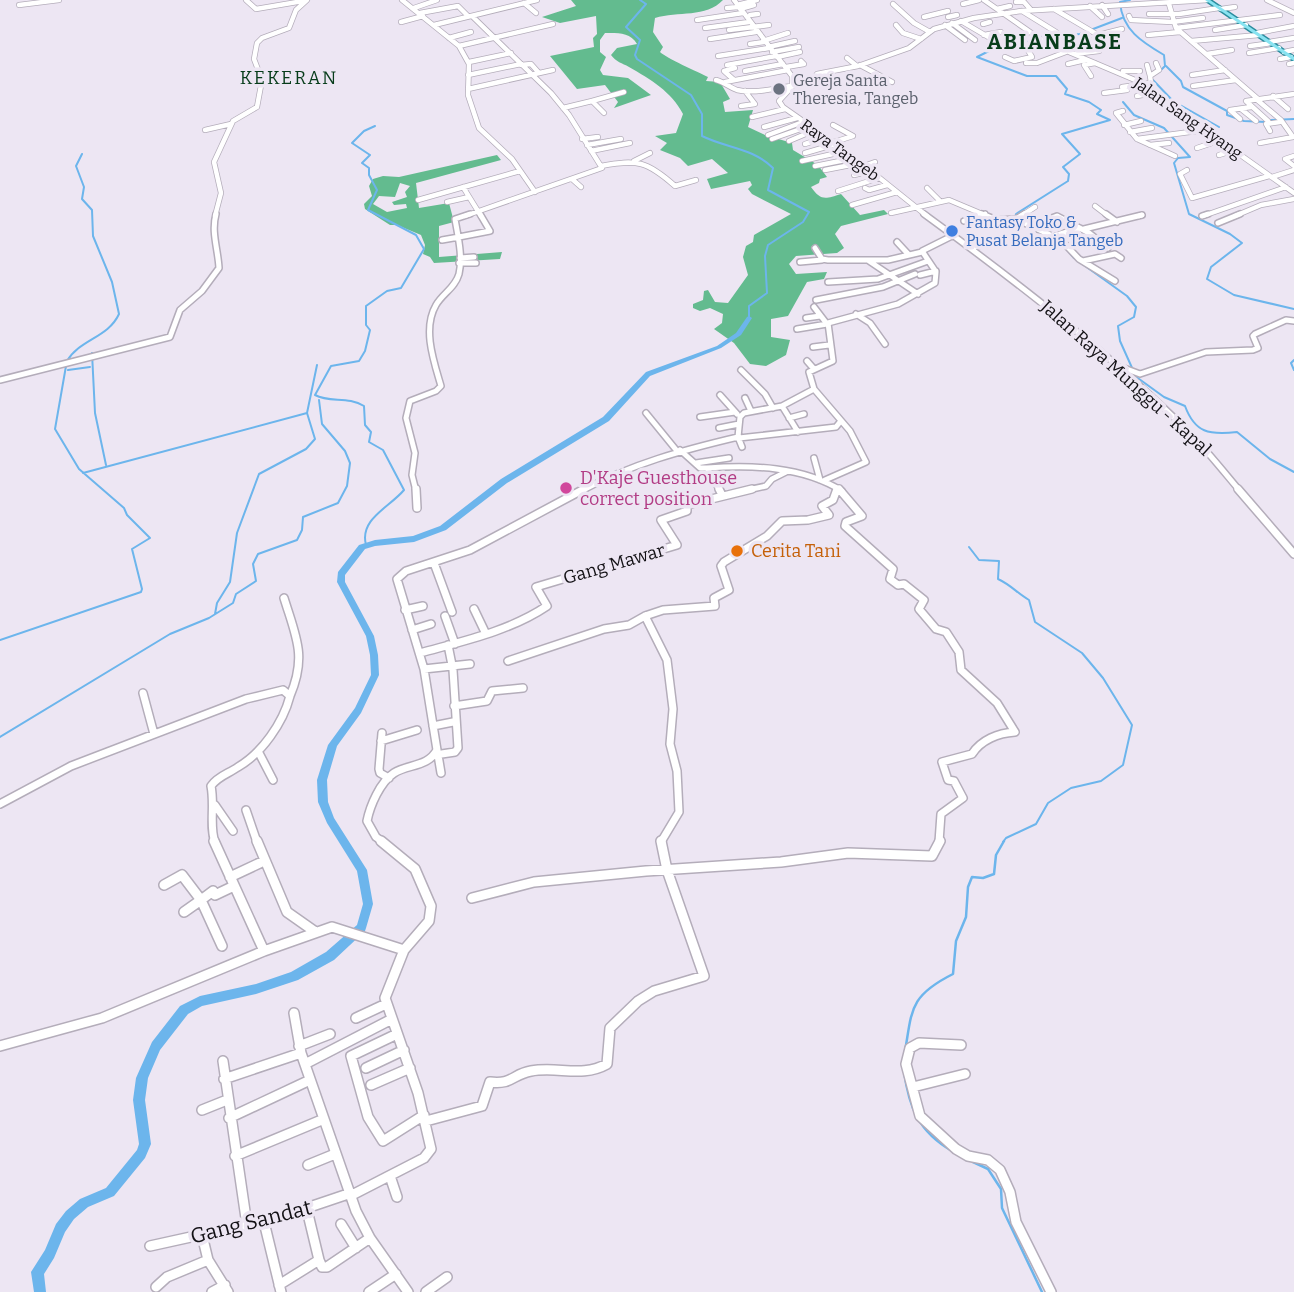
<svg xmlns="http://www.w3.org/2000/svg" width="1294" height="1292" viewBox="0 0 1294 1292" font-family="Bitter,serif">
	<rect width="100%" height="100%" fill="#ede6f3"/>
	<path fill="#63bb8f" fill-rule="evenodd" d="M 571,0 L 723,0 C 706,18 678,11 655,18 L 653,32 L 663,47 L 660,52 C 666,58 698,72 708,77 L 706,81 L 720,82 L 730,99 L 723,102 L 725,112 L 753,110 L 748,127 L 765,135 L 792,143 L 793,150 L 818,165 L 827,177 L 820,179 L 819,183 L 811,187 C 821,201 825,199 841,194 L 860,215 L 884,210 L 888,214 L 841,226 L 835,234 L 844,248 L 837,253 L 796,256 L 789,264 L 796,274 L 827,272 L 824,279 L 807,282 L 788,316 L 771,319 L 771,337 L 790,340 L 786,355 L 766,366 L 750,364 L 734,343 L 714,329 L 722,323 L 723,314 L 710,308 L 700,311 L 693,308 L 693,304 L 703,300 L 704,291 L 708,290 L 715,302 L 728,303 L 748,275 L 743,257 L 746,246 L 753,242 L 754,235 L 791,214 L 752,194 L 748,189 L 752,185 L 750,181 L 711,189 L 707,179 L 728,173 L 712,159 L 688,166 L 680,158 L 660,150 L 667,143 L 655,136 L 676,133 L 683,114 C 672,92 650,79 629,67 C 622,63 616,62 611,55 L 617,48 L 637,44 C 630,32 618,33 605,33 L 600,40 L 600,52 L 606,57 L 600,70 L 603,75 L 628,78 L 651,95 L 614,108 L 618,102 L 605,85 L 577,89 L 550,56 L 594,47 L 593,38 L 597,34 L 596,16 L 560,23 L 542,17 L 576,6 Z
		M 497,155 L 501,160 L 416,183 L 419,208 L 449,203 L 454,222 L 439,226 L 439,257 L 502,252 L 500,259 L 434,263 L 430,257 L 423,254 L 425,245 L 421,235 L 397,225 L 390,225 L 365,209 L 364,204 L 372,196 L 369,186 L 373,179 L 383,176 L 399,177 ZM 400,183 L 410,186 L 405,192 L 407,197 L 392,202 L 394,205 L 406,204 L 407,208 L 387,212 L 373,204 L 379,196 L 395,197 Z"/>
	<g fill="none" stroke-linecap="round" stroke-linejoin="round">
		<path stroke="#6cb5ec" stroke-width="2" d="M 640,0 L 646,4 L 626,27 L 640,40 L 635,55 L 637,59 L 691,95 L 702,114 L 702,136 C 726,148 753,148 773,168 L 768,190 L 809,212 L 803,222 L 768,245 L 765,256 L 767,293 L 749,306 L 749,318
			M 1130,0 L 1120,2 C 1122,30 1142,42 1164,55 L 1165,66 L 1159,72
			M 1166,66 L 1181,81 L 1183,87 L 1227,111 L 1227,115 L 1244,121 L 1266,122
			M 1153,80 L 1173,101 L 1219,127
			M 1123,102 L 1134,115 L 1164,128 L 1190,157 L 1178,158 L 1174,163 L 1189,214 L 1230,234 L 1242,243 L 1211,267 L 1207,279 L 1234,295 L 1294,309
			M 1271,120 L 1294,119
			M 1015,218 L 1016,214 L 1068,181 L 1069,174 L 1063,167 L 1080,154 L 1062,134 L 1110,120 L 1097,114 L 1101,110 L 1089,102 L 1065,94 L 1067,89 L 1056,76 L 1027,76 L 977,57 L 991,50 L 1007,51 L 1039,37 L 1080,34 L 1122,18
			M 1064,246 L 1074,258
			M 1081,263 L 1127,296 L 1136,307 L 1134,317 L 1118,326 L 1120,341 L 1133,370
			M 92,353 L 95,413 L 106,465
			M 1294,360 L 1291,363 L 1294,370
			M 67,361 C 80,339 108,338 119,314 L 112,282 L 93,236 L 92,210 L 82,199 L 84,187 L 76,166 L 82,154
			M 68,370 L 90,367
			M 1135,376 L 1164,397 L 1185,406 C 1195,433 1209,435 1237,432 L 1270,459 L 1294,472
			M 83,473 L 307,413
			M 366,545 C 359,519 390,507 404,490 L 383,450 L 369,442 L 371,432 L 365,425 L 364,406 C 348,396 330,403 315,395 L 331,366 L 359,361 L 365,351 L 370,330 L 366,325 L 366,306 L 387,291 L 401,288 L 424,249 L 416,235 L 368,210 L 377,190 L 369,175 L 369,168 L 362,163 L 370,155 L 352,143 L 364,131 L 375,126
			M 969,547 L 979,560 L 999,561 L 998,579 C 1011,585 1017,593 1029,600 L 1035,622 L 1082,653 L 1103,678 L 1132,725 L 1123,765 L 1101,781 L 1071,788 L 1048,803 L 1036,824 L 1006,838 L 1003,842
			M 215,614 L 217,603 L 230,582 L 237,533 L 259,474 L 306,449 L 315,439 L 307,413 L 317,365
			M 0,640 L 141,592 L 142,589 L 132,549 L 150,538 L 127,515 L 124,508 L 79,469 L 55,429 L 66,366
			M 0,737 L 170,634 L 209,618 L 233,603 L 236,594 L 256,581 L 253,564 L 258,554 L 297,540 L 302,530 L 303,517 L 338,503 L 347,486 L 350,463 L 345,451 L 322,424 L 319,400"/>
		<path stroke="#6cb5ec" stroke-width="2.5" d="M 903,1062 C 913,1013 905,998 953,974 L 956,941 L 966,917 L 968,887 L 972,877 L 983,878 L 994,874 L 996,855 L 1004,841
			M 904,1071 C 909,1108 919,1132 952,1151
			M 973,1162 L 988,1169 L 1001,1189 L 1002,1208 L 1042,1292"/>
		<path fill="#6cb5ec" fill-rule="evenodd" d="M 749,316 L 752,318 L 741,335 L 721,348 L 650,376 L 609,421 L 507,483 L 446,530 L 414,542 L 375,546 L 365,549 L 345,575 L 345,582 L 374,636 L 378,655 L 379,675 L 361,713 L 337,746 L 327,780 L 328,802 L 334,818 L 367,870 L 373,904 L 366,928 L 365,931 L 334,960 L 298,980 L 256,994 L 202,1006 L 188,1014 L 160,1050 L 148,1078 L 145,1100 L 151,1144 L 145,1158 L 114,1196 L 88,1207 L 74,1219 L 65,1232 L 54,1258 L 44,1274 L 46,1292 L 34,1292 L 31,1272 L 45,1250 L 56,1224 L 66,1211 L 80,1199 L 106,1188 L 137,1150 L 139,1144 L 133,1100 L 136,1078 L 152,1042 L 180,1006 L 200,996 L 256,984 L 291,972 L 326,952 L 357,925 L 363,904 L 357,871 L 327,823 L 318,802 L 317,780 L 328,745 L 355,708 L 371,675 L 370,655 L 366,636 L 337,582 L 338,572 L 359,545 L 375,540 L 413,536 L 440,526 L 501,479 L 603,417 L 646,372 L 717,346 L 736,333 L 747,317 Z"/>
		<g stroke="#b4adba" stroke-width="6">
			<path id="minor-far3" d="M 246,0 L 256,9 L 303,1
				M 402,0 L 459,46 L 469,64 L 468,95 L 479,128 L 512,159 L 535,192
				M 734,0 L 792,76 L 792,87 L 779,101 L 783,107 L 846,151 L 927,216
				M 984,0 L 1043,41 L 1135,80 L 1294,193
				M 1267,0 L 1294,13
				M 1016,2 L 1024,2 L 1031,10
				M 524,3 L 536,13
				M 893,4 L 914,23 L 930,32
				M 963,4 L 979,0
				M 1169,4 L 1176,28 L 1258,99
				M 19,5 L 59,0
				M 737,5 L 757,0
				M 1102,5 L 1108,14
				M 1090,6 L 1102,17
				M 414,8 L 437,0
				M 727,8 L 738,7
				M 740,9 L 754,5
				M 997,9 L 1010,6
				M 1054,9 L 1098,35 L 1122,29
				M 1221,9 L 1235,7
				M 1022,11 L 1056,32
				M 420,13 L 458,6 L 468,16
				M 1149,14 L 1179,14 L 1219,8
				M 750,15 L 758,14
				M 1129,16 L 1131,20 L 1172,22 L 1203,18
				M 924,17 L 948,11
				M 948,17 L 957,15
				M 697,20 L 743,13
				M 961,21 L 1007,48
				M 401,22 L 423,16
				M 952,23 L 975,40
				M 983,24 L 990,22
				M 434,25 L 537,0
				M 896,25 L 903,33 L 921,39
				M 945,25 L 965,40
				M 705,28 L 749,22
				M 1176,28 L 1280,15
				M 729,30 L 769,25
				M 1215,30 L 1246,25
				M 1257,33 L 1294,26
				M 984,35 L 1001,32
				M 1148,35 L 1180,32
				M 1013,36 L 1030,32
				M 449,38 L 471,32
				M 710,39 L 756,32
				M 763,41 L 788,33
				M 1191,41 L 1259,35
				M 1269,42 L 1294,38
				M 1081,43 L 1099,39
				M 750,44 L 764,42
				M 459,46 L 553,24
				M 1250,46 L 1272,43
				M 768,47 L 795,41
				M 772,52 L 799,47
				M 1284,52 L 1294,50
				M 1249,53 L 1279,48
				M 1074,54 L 1099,51
				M 1207,54 L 1232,50
				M 718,56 L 769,48
				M 777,57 L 800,52
				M 1005,57 L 1014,61 L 1032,57 L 1026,47 L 1043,41
				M 847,58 L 857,66
				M 1280,59 L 1291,57
				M 469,62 L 511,53
				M 1026,63 L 1037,63 L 1066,52
				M 1068,64 L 1085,60
				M 1289,64 L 1294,63
				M 521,65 L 531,64 L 539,73
				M 727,65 L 776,56
				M 860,65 L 892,82
				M 1147,65 L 1150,76
				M 786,67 L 804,64 L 801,61
				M 745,71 L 783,64
				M 1123,71 L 1140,71
				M 468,75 L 521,64
				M 1192,75 L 1225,70
				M 1091,76 L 1084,65 L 1095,63
				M 716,80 C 724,82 729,87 737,90 C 755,95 792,85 812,82 L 817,74 L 858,66 L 909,48 L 934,29 L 974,18 L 1021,11 L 1208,0
				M 734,80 L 724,71 L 735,68
				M 725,82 L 788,70
				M 1193,86 L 1236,80
				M 1122,87 L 1151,83 L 1150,76 L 1159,70 L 1156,63
				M 468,89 L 553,70
				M 1104,93 L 1127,90
				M 1137,96 L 1153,93
				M 1273,96 L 1288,109
				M 1256,99 L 1281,120 L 1293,137 L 1260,143
				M 592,101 L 624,92
				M 741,106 L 755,104 L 745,91
				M 563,108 L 592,101 L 604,113
				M 1241,109 L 1256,121
				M 1123,111 L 1116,113 L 1137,139 L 1205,130
				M 752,117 L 785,109
				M 1240,119 L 1230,110 L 1251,107
				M 1268,121 L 1246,101 L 1294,94
				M 833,125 L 853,136 L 834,142
				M 1124,125 L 1141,121
				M 764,127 L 797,118
				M 205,130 L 231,124
				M 1270,131 L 1266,124 L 1280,122
				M 1130,132 L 1152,128
				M 768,135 L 803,122
				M 582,139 L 598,137
				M 772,139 L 809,126
				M 1137,139 L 1175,156
				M 789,141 L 815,130
				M 805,144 L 826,137
				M 587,145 L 621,139
				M 1150,145 L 1169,143
				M 1197,148 L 1221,140
				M 591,151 L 630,143
				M 805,153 L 836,144
				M 1219,155 L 1235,150
				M 1294,156 L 1285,159 L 1294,166
				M 634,161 L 650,153
				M 802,161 L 846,151
				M 601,166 C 637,159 647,161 675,186 L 696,180
				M 815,166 L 855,158
				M 864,166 L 875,162
				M 825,170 L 861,163
				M 1187,170 L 1180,174 L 1192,198 L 1269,176
				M 854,175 L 871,171
				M 1272,177 L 1294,170
				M 572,179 L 581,187
				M 463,187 L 481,216
				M 865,188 L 869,190 L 887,185
				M 927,188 L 940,201
				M 838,191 L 879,178
				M 418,200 L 520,171
				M 447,202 L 469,197
				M 852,205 L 897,192
				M 1095,206 L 1108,216
				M 891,213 L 949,200 L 987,216
				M 215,216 L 221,193 L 214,162 L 233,121 L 257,107 L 262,80 L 254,59 L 257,43 L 262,38 L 289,28 L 296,10 L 307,0
				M 465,216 L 602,168 L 569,115 L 551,93 L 472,16
				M 980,216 L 985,214
				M 1021,216 L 1035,207
				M 1139,216 L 1142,215
				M 1203,216 L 1286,187
				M 1235,216 L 1261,205 L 1294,199"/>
		</g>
		<g stroke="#b4adba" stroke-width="8">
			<path id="minor-far2" d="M 924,214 C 1017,282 1109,353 1191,434 C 1208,452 1224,472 1240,491
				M 982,214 L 997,220 L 1016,219 L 1061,240 L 1079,259 L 1115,281
				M 1106,214 L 1117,222
				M 1202,216 L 1208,214
				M 1016,219 L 1024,214
				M 1049,219 L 1057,216 L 1089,233 L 1108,248
				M 964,221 L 985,214
				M 1218,223 L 1240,214
				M 1084,229 L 1142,215
				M 1054,236 L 1080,228
				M 459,237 L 490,231 L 480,214
				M 442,240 L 459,237
				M 897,242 L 909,255
				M 815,248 L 822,259 L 828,260 L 888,260 L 922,252
				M 971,248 L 999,239
				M 460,258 L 474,257
				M 869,261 L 918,294
				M 1083,261 L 1115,254 L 1121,258
				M 800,262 L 822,260
				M 459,263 L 476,263
				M 920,275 L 936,271
				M 828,282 L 878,279 L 928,261
				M 816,300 L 883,287 L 915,274
				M 814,307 L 827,324
				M 856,314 L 870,323 L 885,344
				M 806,318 L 820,316
				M 797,329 L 827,324
				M 813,347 L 829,345
				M 807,361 L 814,369
				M 1124,368 L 1140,374 L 1206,352 L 1253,350 L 1258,348 L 1253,336 L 1255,334 L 1286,320 L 1294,321
				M 741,370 L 765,394 L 773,408
				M 0,380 L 170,337 L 180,310 L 202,291 L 219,268 C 218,249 211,232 216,214
				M 814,389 L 850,431 L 866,462 L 825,480
				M 720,395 L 737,414
				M 745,398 L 751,411
				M 782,406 L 798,432
				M 646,413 L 677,451
				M 700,417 L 735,412
				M 789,418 L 804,414
				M 719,428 L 739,424
				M 738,437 L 742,447
				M 739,438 L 836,427 L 840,422
				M 680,450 L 700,468 L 707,468 L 720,491
				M 814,458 L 820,480
				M 696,463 L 729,458
				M 707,468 C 752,465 802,466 842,491
				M 416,491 L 412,475 L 415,453 L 406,418 L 410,401 L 436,391 L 441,386 C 434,362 422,329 436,305 C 443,293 455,288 459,274 C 463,256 458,237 455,219 L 470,214
				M 581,491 C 631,464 683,450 738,437 L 740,417 L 744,413 L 782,406 L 814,389 L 809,372 L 833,361 L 828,323 L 898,304 L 935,283 L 936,272 L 922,251 L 954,235
				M 743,491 L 766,486 L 772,479 L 786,472
				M 836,491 L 837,488"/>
		</g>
		<g stroke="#b4adba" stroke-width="10">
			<path id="minor-far1" d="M 416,489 L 417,508
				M 719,489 L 722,495
				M 839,489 L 862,516 L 846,522 L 845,526 L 893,569 L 890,579 L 898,585 L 904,584 L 924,600 L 919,609 L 936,629 L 946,632 L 959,652 L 961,670 L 997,703 L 1015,732 C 998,733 981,740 972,754 L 942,762 L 948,780 L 954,781 L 963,798 L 941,814 L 939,842
				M 1238,489 L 1294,554
				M 434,563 L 452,612
				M 284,598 C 296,637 307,656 290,696
				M 474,609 L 485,632
				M 405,610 L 423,606
				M 445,616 L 455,644
				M 412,630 L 431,624
				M 420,653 C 463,641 510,631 547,606 L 536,587 L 677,545 L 661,520 L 687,511 L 687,505 L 752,489
				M 508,661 L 604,629 L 629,625 L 645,616
				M 424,669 L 470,664
				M 143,693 L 154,734
				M 454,706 L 487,701 L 492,691 L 523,688
				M 433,726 L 453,722
				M 382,733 L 379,769 L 380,773 L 389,778
				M 381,741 L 417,730
				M 258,751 L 273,780
				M 435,755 L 455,752 L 458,748 L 453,670 L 448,645
				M 438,755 L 441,773
				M 0,804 L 71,766 L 246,699 L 283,690 L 290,696 C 283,723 262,753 238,767 C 228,774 218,776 211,786 C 215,806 209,827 215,842
				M 215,805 L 233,831
				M 246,810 L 257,842
				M 383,842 L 376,837 L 367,821 C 370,806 380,782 394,773 C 408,764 428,767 437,750 L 424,669 L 397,579 L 406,571 L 470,550 L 584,489
				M 661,842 L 679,812 L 677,771 L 670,744 L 673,709 L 667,660 L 645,616 L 663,610 L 715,606 L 714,598 L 729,590 L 721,566 L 724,562 L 767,536 L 782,521 L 808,520 L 829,515 L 822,506 L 833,500 L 837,489"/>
		</g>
		<g stroke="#b4adba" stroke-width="12">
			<path id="minor" d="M 214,841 L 264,951 L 332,927 L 404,950
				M 257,841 L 287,912 L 314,931
				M 230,877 L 264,861
				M 164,885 L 182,875 L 201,900 L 184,912
				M 472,898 L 534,882 L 646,871 L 781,862 L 848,853 L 932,856 L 940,841
				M 222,946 L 201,900 L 213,891 L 215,895 L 234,886
				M 294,1013 L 301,1053 L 356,1211 L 370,1238 L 408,1292
				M 356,1018 L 386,1004
				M 397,1034 L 351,1056 L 368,1117 L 383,1141 L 424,1115
				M 961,1045 L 919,1043 L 910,1048 L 906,1064 L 920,1116 L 956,1149 L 968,1156 L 988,1160 L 1000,1170 L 1010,1192 L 1016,1222 L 1051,1292
				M 0,1046 L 102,1018 L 264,951
				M 299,1046 L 330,1034
				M 223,1061 L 247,1225
				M 305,1064 L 392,1019
				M 366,1068 L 404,1050
				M 224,1079 L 301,1053
				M 371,1085 L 410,1068
				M 913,1087 L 965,1074
				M 202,1110 L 227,1100
				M 229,1118 L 310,1080
				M 426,1121 L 482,1106 L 490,1082 C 512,1085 513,1074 531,1071 C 558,1066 582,1078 607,1064 L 610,1028 L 638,1001 L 654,991 L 704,976 L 667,870 L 661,841
				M 235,1156 L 324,1119
				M 308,1165 L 335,1154
				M 390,1176 L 397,1197
				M 352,1195 L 424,1158 L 431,1149 L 418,1093 L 385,998 L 404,950 L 429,921 L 431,906 L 415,869 L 381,841
				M 264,1222 L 281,1292
				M 341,1224 L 356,1248
				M 202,1235 L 208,1260 L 228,1292
				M 150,1246 L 277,1218 L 351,1193
				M 319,1260 L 322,1267 L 327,1267 L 370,1238
				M 279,1285 L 319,1260 L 307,1210
				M 156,1287 L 167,1277 L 208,1260
				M 212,1292 L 225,1285
				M 369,1292 L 396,1274
				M 426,1292 L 447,1277"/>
		</g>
		<g stroke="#2b8d9e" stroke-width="3">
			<path id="major" d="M 1205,0 L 1210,0 L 1294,57 L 1294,61 Z"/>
		</g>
		<use href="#minor-far3" stroke="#fff" stroke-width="4.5"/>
		<use href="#minor-far2" stroke="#fff" stroke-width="5"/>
		<use href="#minor-far1" stroke="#fff" stroke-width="7"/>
		<use href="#minor" stroke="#fff" stroke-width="9"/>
		<use href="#major" fill="#88e3f1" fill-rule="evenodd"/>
	</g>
	<circle fill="#6b7280" stroke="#ede6f3" stroke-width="2.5" cx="779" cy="89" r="7"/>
	<circle fill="#3f7fe0" stroke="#ede6f3" stroke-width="2.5" cx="952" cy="231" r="7"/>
	<circle fill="#d1479c" stroke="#ede6f3" stroke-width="2.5" cx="566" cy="488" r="7"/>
	<circle fill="#e8710a" stroke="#ede6f3" stroke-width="2.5" cx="737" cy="551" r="7"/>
	<g text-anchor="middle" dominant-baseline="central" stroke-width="7" stroke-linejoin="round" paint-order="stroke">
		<g font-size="16" fill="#5b616d" stroke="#ede6f3" text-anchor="start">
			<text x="793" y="80">Gereja Santa<tspan x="793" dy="18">Theresia, Tangeb</tspan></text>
		</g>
		<g font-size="16" fill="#131115" stroke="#ede6f3">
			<text transform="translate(1188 118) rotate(35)">Jalan Sang Hyang</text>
			<text transform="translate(840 150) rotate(36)">Raya Tangeb</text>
		</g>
		<g font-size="16" fill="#366cbe" stroke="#ede6f3" text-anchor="start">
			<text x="966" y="222">Fantasy Toko &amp;<tspan x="966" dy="18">Pusat Belanja Tangeb</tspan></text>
		</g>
		<g font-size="18" letter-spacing="2" fill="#073c1a" stroke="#ede6f3">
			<text x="289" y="78">KEKERAN</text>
		</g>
		<g font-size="18" fill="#131115" stroke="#ede6f3">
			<text transform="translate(1126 378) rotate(42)">Jalan Raya Munggu - Kapal</text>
			<text transform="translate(614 564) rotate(-16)">Gang Mawar</text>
		</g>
		<g font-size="18" fill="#b23c85" stroke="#ede6f3" text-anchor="start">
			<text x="580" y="478">D'Kaje Guesthouse<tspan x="580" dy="21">correct position</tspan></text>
		</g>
		<g font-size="18" fill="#c56008" stroke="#ede6f3" text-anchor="start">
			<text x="751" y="551">Cerita Tani</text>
		</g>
		<g font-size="21" font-weight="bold" letter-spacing="2" fill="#073c1a" stroke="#ede6f3">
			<text x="1055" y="42">ABIANBASE</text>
		</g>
		<g font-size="21" fill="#131115" stroke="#ede6f3">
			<text transform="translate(251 1222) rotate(-14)">Gang Sandat</text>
		</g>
	</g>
</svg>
